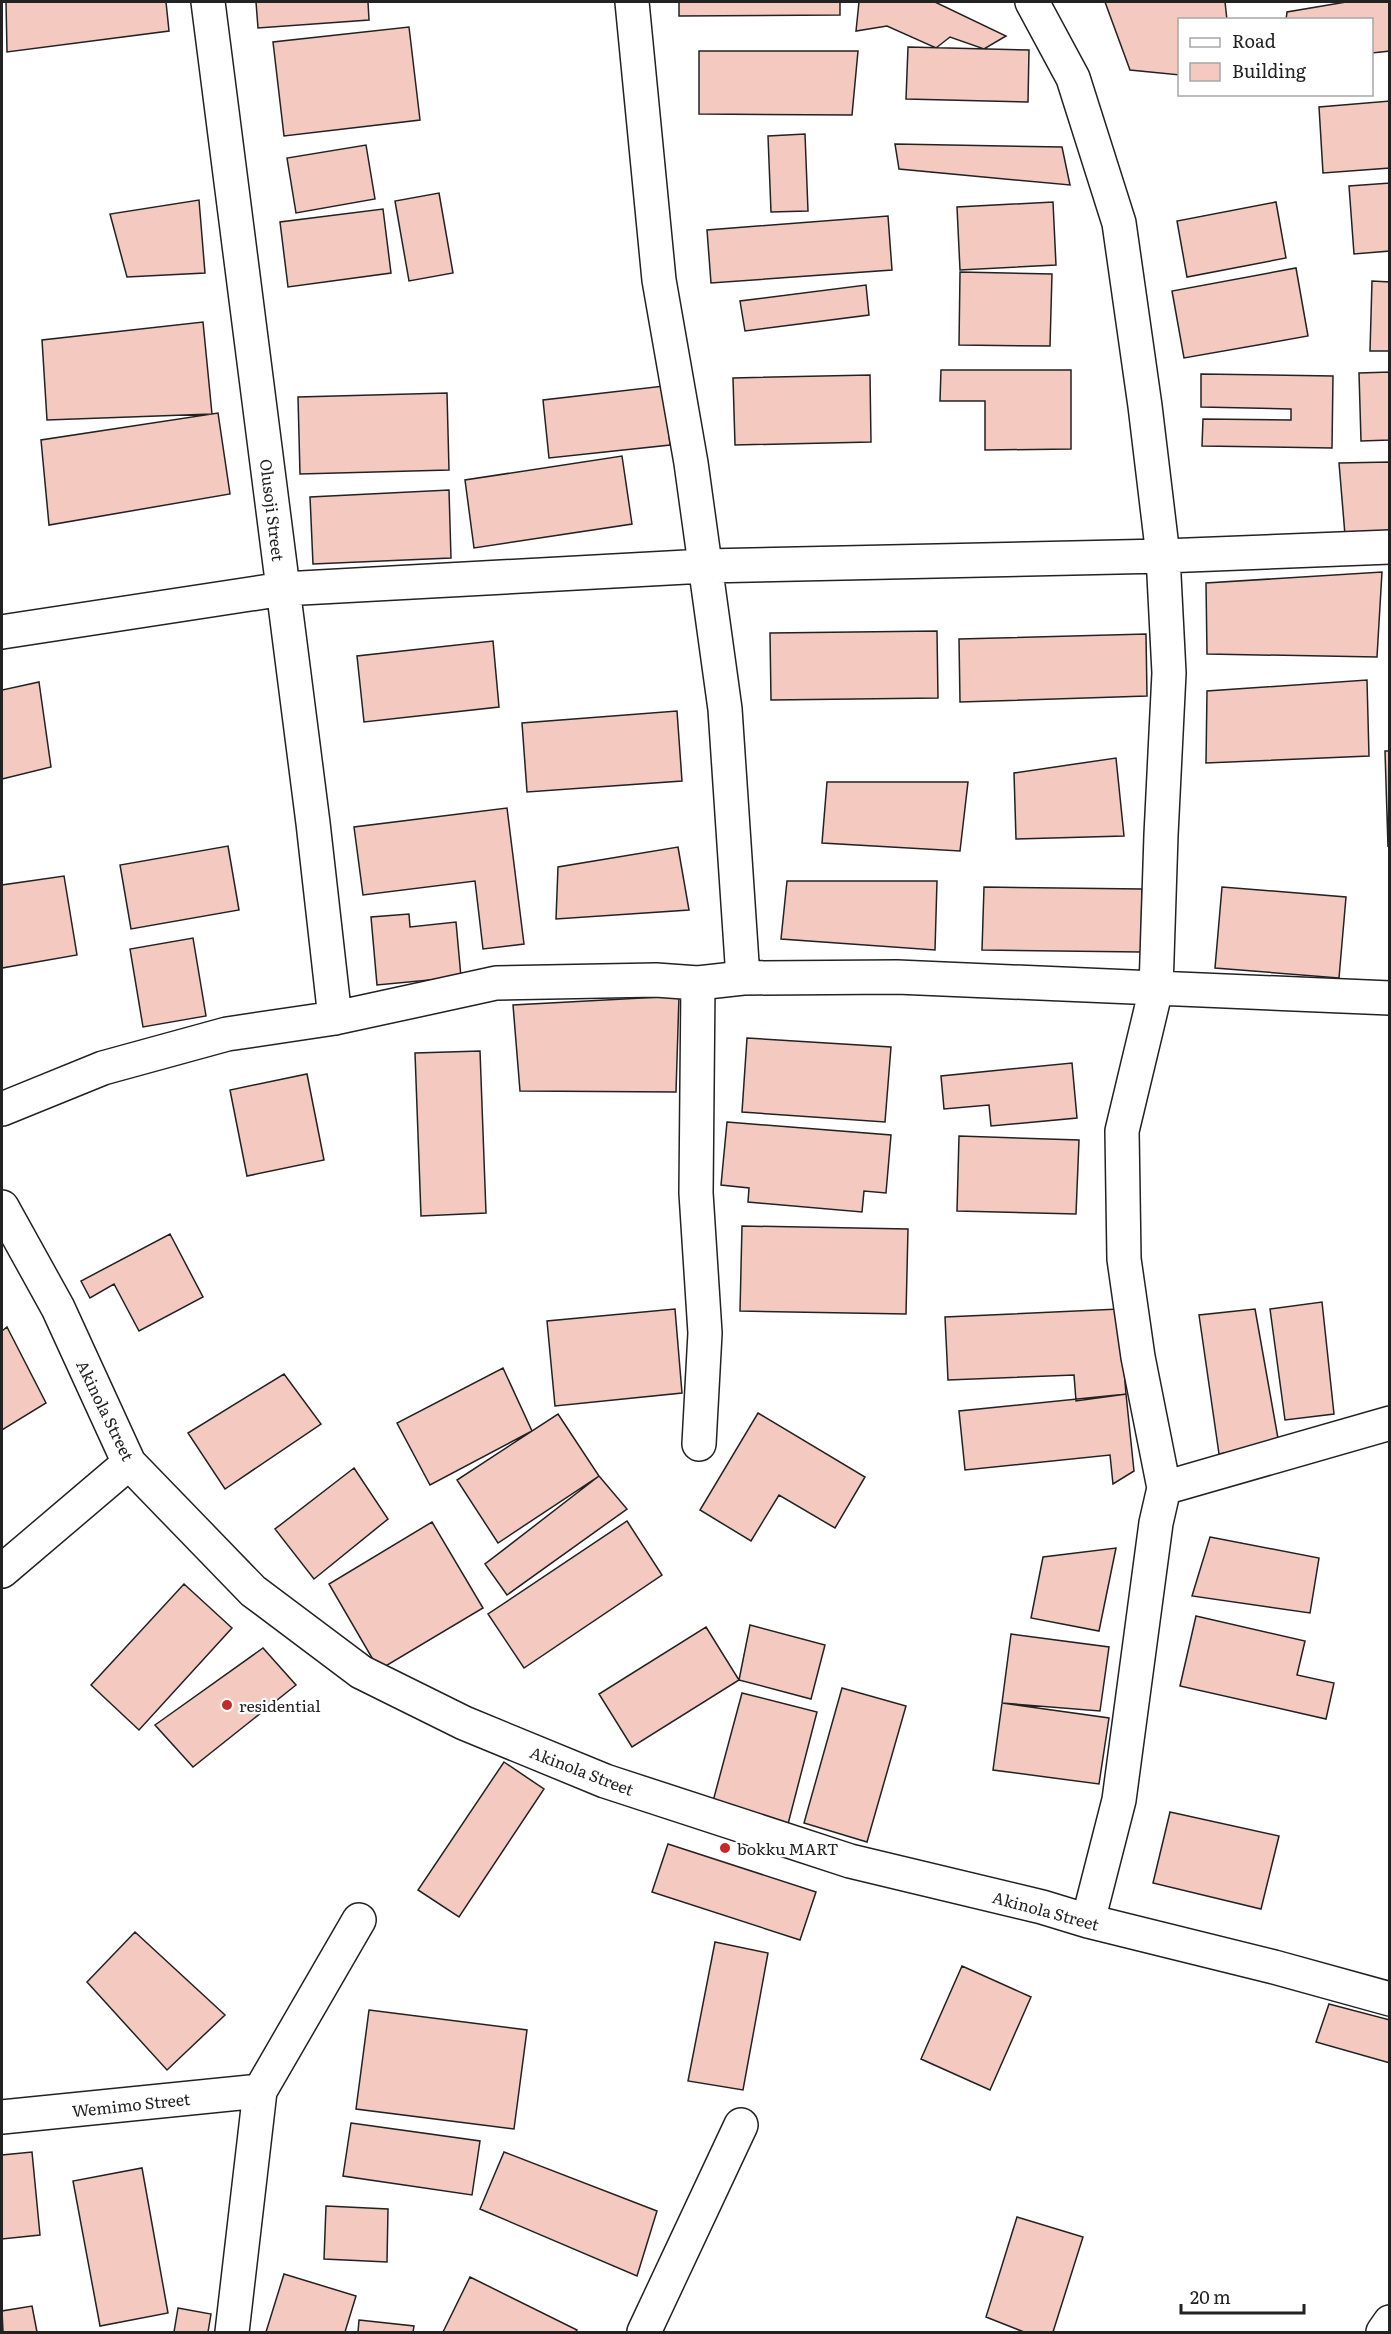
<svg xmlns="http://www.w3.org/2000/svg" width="1391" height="2334" viewBox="0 0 1391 2334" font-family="Literata,serif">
	<rect width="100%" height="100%" fill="#fff"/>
	<path fill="#f3c9c0" stroke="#222" stroke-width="1.5" d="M 6,2 L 166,2 L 169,31 L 7,52 Z
		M 256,2 L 368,2 L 369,20 L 258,28 Z
		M 679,2 L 840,2 L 840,15 L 679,16 Z
		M 859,2 L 935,2 L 1006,36 L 984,49 L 950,37 L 936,48 L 887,26 L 856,31 Z
		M 1105,2 L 1225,2 L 1227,20 L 1180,20 L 1180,75 L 1130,70 Z
		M 1346,2 L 1390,2 L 1390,51 L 1372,53 L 1372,20 L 1286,20 L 1287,12 Z
		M 409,27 L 420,120 L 284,136 L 273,42 Z
		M 908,47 L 1029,50 L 1028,102 L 906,99 Z
		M 699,51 L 858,51 L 852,115 L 699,114 Z
		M 1390,101 L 1390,168 L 1323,173 L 1319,107 Z
		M 805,134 L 808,211 L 771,212 L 768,136 Z
		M 895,144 L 1062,147 L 1070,185 L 899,169 Z
		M 366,145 L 375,199 L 296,213 L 287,158 Z
		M 1390,183 L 1390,251 L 1354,254 L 1349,186 Z
		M 439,193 L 453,273 L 409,281 L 395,201 Z
		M 199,200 L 205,273 L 127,277 L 110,214 Z
		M 1053,202 L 1056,265 L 960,270 L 957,207 Z
		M 1276,202 L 1286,258 L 1187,277 L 1177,221 Z
		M 383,209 L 391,273 L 288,287 L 280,222 Z
		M 888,216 L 892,270 L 711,283 L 707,230 Z
		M 1296,268 L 1308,336 L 1184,358 L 1172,291 Z
		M 960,272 L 1052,274 L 1050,346 L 959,345 Z
		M 1372,281 L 1390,282 L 1390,351 L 1370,351 Z
		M 866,285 L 869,315 L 745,331 L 740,301 Z
		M 203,322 L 212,414 L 47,420 L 42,340 Z
		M 941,370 L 1071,370 L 1071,449 L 985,450 L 985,401 L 940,401 Z
		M 1390,372 L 1390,440 L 1361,441 L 1359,373 Z
		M 1201,374 L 1333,376 L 1332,448 L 1202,446 L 1203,419 L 1291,420 L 1291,409 L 1201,407 Z
		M 870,375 L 871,442 L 735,445 L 733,378 Z
		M 664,386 L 670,445 L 549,458 L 543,400 Z
		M 447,393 L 449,470 L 300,474 L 298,397 Z
		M 218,413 L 230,494 L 49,525 L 41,440 Z
		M 622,456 L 632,524 L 474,548 L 465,480 Z
		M 1390,462 L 1390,532 L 1345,535 L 1339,463 Z
		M 449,490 L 451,558 L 313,564 L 310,497 Z
		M 1382,572 L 1377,657 L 1207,654 L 1206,583 Z
		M 937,631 L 938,698 L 771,700 L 770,633 Z
		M 1146,634 L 1147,696 L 960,702 L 959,639 Z
		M 493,641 L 499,707 L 364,722 L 357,656 Z
		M 1367,680 L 1369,756 L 1206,763 L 1207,691 Z
		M 39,682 L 51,767 L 2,779 L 2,690 Z
		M 677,711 L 682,781 L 527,792 L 522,723 Z
		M 1385,751 L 1390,751 L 1388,847 Z
		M 1116,758 L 1124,836 L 1016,839 L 1014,773 Z
		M 827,782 L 968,782 L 960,851 L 822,843 Z
		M 507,808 L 524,944 L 483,949 L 475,881 L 363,895 L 354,827 Z
		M 228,846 L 239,910 L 131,929 L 120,865 Z
		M 678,847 L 689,910 L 556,919 L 558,867 Z
		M 64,876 L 77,955 L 2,968 L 2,885 Z
		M 787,881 L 937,881 L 935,950 L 781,939 Z
		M 984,887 L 1142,889 L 1141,952 L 982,950 Z
		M 1222,887 L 1346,897 L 1339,978 L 1215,968 Z
		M 409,914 L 410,927 L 456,922 L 461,977 L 377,985 L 371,917 Z
		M 193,938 L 206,1016 L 143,1027 L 130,949 Z
		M 679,996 L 676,1092 L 520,1091 L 513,1005 Z
		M 747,1038 L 891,1047 L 885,1122 L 742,1112 Z
		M 480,1051 L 486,1213 L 421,1216 L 415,1053 Z
		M 1072,1063 L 1077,1118 L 991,1126 L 989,1105 L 944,1109 L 941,1076 Z
		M 307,1074 L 324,1160 L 247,1176 L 230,1090 Z
		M 727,1122 L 891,1135 L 886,1193 L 864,1191 L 862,1212 L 748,1202 L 749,1188 L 721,1185 Z
		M 959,1136 L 1079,1140 L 1076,1214 L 957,1211 Z
		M 742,1226 L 908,1229 L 906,1314 L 740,1311 Z
		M 170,1234 L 203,1297 L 139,1331 L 114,1284 L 90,1298 L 81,1281 Z
		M 1322,1302 L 1334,1414 L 1285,1420 L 1270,1309 Z
		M 675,1309 L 682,1393 L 555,1406 L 547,1321 Z
		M 1119,1309 L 1126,1394 L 1076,1401 L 1074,1375 L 948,1380 L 945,1317 Z
		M 1255,1309 L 1279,1444 L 1219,1454 L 1199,1315 Z
		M 7,1327 L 46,1403 L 2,1430 L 2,1331 Z
		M 503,1368 L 532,1431 L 430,1485 L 397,1423 Z
		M 284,1374 L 321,1424 L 225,1489 L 188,1433 Z
		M 1126,1394 L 1134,1471 L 1113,1484 L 1110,1455 L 965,1470 L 959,1411 Z
		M 758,1413 L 865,1477 L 835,1528 L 779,1495 L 751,1541 L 700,1510 Z
		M 558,1414 L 599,1476 L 498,1543 L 457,1480 Z
		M 354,1468 L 388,1519 L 314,1579 L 275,1529 Z
		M 599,1476 L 627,1509 L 507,1595 L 485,1564 Z
		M 627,1521 L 662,1575 L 524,1668 L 488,1614 Z
		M 432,1522 L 483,1608 L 379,1670 L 329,1584 Z
		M 1210,1537 L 1319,1558 L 1310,1613 L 1192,1596 Z
		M 1116,1548 L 1099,1631 L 1031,1618 L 1043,1557 Z
		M 184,1584 L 232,1628 L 139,1730 L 91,1685 Z
		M 1196,1616 L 1305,1641 L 1297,1675 L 1334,1683 L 1326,1719 L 1180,1686 Z
		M 750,1625 L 825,1645 L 811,1699 L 739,1680 Z
		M 706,1627 L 739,1680 L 632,1747 L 599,1694 Z
		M 1011,1634 L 1109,1647 L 1100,1711 L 1002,1703 Z
		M 263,1648 L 296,1685 L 193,1767 L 155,1725 Z
		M 842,1688 L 906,1706 L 867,1842 L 804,1823 Z
		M 742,1693 L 817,1712 L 788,1824 L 712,1805 Z
		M 1002,1703 L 1109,1718 L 1099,1784 L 993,1770 Z
		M 504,1762 L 544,1789 L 459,1917 L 418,1890 Z
		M 1170,1812 L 1279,1836 L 1261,1909 L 1153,1883 Z
		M 668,1844 L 816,1892 L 800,1940 L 652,1892 Z
		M 135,1932 L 225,2015 L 167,2070 L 87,1982 Z
		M 715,1942 L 768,1953 L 743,2090 L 688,2081 Z
		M 962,1966 L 1031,1997 L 990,2090 L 921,2059 Z
		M 1329,2004 L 1390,2020 L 1390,2063 L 1316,2042 Z
		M 369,2010 L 527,2030 L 514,2129 L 356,2109 Z
		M 351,2123 L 480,2141 L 472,2195 L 343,2176 Z
		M 32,2152 L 40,2235 L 2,2239 L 2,2155 Z
		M 504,2152 L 657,2211 L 637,2276 L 480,2209 Z
		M 142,2168 L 168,2313 L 100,2326 L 73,2181 Z
		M 326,2206 L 388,2209 L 387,2262 L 324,2259 Z
		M 1017,2217 L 1083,2237 L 1053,2332 L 1024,2332 L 986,2317 Z
		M 284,2274 L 356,2296 L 345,2332 L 266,2332 Z
		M 470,2277 L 577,2330 L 575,2332 L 443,2332 Z
		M 32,2306 L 37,2332 L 3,2332 L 2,2311 Z
		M 178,2308 L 211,2314 L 208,2332 L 174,2332 Z
		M 359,2320 L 414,2326 L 413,2332 L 358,2332 Z"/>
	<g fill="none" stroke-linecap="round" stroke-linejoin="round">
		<g stroke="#222" stroke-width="36">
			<path id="street" d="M 208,2 L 313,823 L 335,1018
				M 632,2 L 659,280 L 691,463 L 725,709 L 743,978
				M 1032,2 L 1073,78 L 1119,223 L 1145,406 L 1163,556 L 1169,673 L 1161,835 L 1156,989 L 1122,1131 L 1124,1259 L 1138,1357 L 1164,1488 L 1156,1523 L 1119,1800 L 1088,1921
				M 2,632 L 283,589 L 705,566 L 1163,556 L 1390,547
				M 698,983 L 696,1193 L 705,1333 L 699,1444
				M 2,1109 L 103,1068 L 227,1034 L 335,1018 L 496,983 L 656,980 L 698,983 L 743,978 L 897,977 L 1390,998
				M 2,1207 L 58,1308 L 129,1463 L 253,1591 L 361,1672 L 464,1723 L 605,1781 L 850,1861 L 1042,1907 L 1088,1921 L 1274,1967 L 1390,1999
				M 1164,1488 L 1390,1423
				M 2,1571 L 129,1463
				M 2,2117 L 260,2091
				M 232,2332 L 260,2091 L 359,1920
				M 644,2332 L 741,2125
				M 1383,2332 L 1390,2322"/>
		</g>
		<use href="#street" stroke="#fff" stroke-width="33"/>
	</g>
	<g fill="#c62828" stroke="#fff" stroke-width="2">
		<circle cx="227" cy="1705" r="6"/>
		<circle cx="725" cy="1848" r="6"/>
	</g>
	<g text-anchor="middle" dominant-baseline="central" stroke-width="4.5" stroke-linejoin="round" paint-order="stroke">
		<g font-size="16" fill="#222" stroke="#fff">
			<text transform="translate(273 510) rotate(83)">Olusoji Street</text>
			<text transform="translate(106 1410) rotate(64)">Akinola Street</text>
			<text transform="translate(582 1770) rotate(21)">Akinola Street</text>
			<text transform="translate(1046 1910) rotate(15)">Akinola Street</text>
			<text transform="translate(131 2104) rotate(-6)">Wemimo Street</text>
		</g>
		<g font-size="16" fill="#222" stroke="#fff" text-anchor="start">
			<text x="239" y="1705">residential</text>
			<text x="737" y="1848">bokku MART</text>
		</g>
	</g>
	<rect width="1391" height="2334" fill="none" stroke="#222222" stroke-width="6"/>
	<rect x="1178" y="18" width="195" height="78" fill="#ffffff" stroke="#a7a7a7" stroke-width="1.5"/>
	<rect x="1190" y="38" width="30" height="9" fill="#ffffff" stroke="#a7a7a7" stroke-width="1.5"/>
	<text x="1232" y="48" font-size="18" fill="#222222">Road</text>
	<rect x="1190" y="63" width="30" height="18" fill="#f3c9c0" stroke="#a7a7a7" stroke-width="1.5"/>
	<text x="1232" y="78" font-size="18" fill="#222222">Building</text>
	<path d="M1181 2304v9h123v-9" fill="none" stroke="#222222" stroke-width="3"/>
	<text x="1190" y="2304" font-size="18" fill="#222222" stroke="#ffffff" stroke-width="4.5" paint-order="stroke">20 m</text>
</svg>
